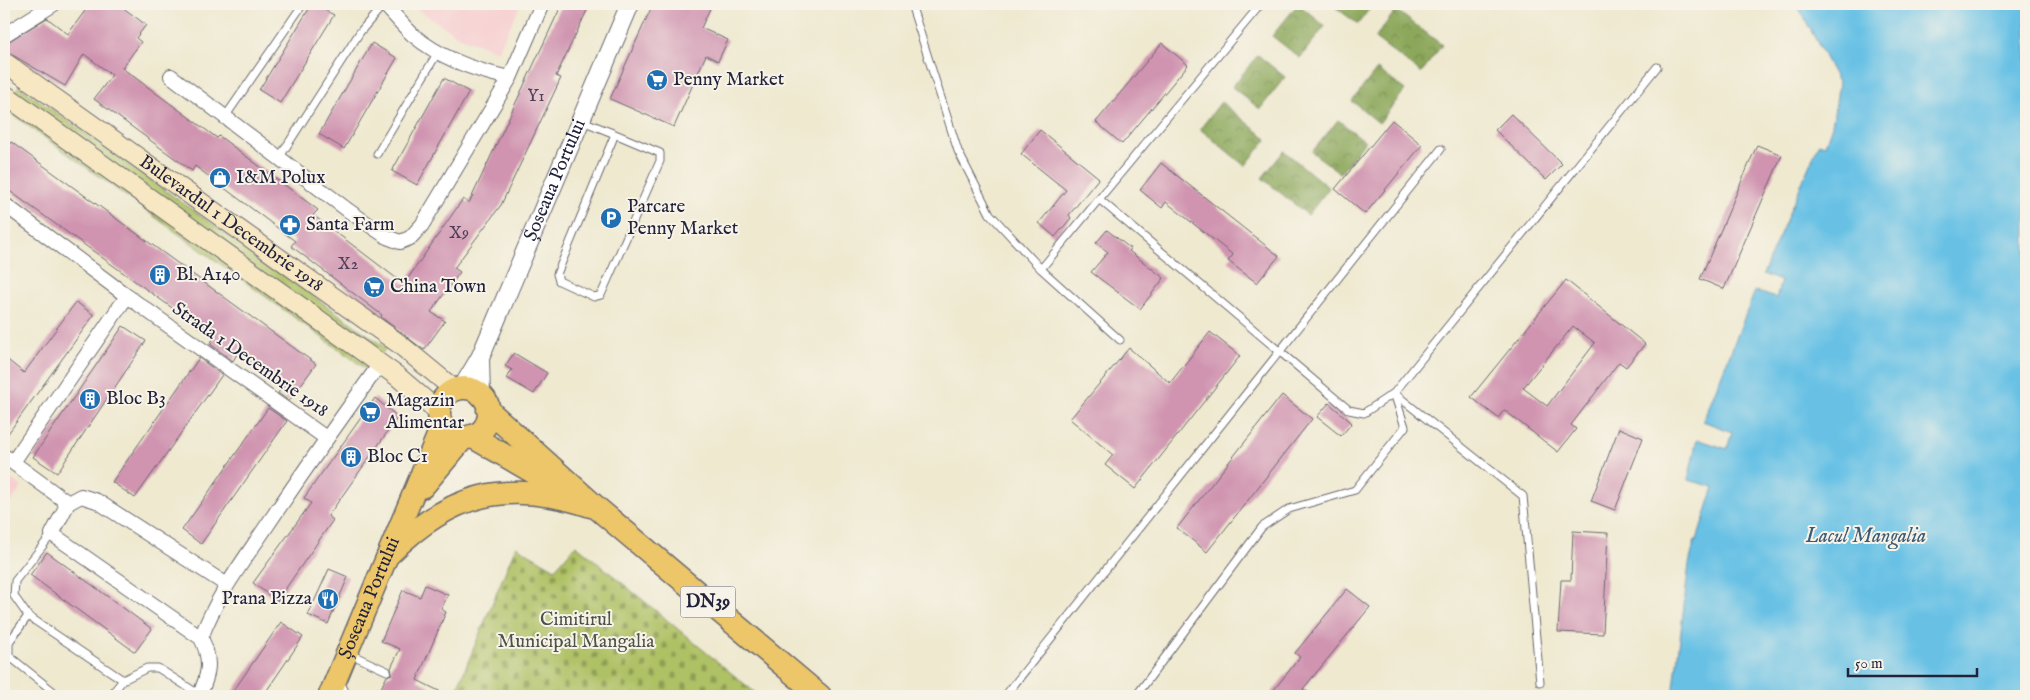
<svg xmlns="http://www.w3.org/2000/svg" width="2030" height="700" viewBox="0 0 2030 700" font-family="'IM FELL English',serif">
	<defs>
		<pattern id="forest-crowns" width="20" height="18" patternUnits="userSpaceOnUse" patternTransform="scale(1.25)"><rect width="20" height="18" fill="#8ba75a"/><path d="M2 6a3 3 0 1 1 6 0M12 15a3 3 0 1 1 6 0" fill="none" stroke="#71884c"/></pattern>
		<pattern id="cemetery-stones" width="16" height="16" patternUnits="userSpaceOnUse" patternTransform="scale(1.25)"><rect width="16" height="16" fill="#afc165"/><path d="M2 7V4a2 2 0 0 1 4 0v3zM10 15v-3a2 2 0 0 1 4 0v3z" fill="#8e9c54"/></pattern>
	</defs>
	<rect width="100%" height="100%" fill="#f7f3e8"/>
	<filter id="ink" filterUnits="userSpaceOnUse"><feTurbulence type="fractalNoise" baseFrequency=".02" numOctaves="2"/><feDisplacementMap in="SourceGraphic" scale="10" xChannelSelector="R" yChannelSelector="G"/><feConvolveMatrix kernelMatrix="1 2 1 2 8 2 1 2 1" color-interpolation-filters="sRGB"/></filter>
	<filter id="wash" filterUnits="userSpaceOnUse"><feTurbulence type="fractalNoise" baseFrequency=".0096" numOctaves="4" result="noise"/><feDisplacementMap in="SourceGraphic" scale="20" xChannelSelector="R" yChannelSelector="G"/><feGaussianBlur stdDeviation="1.12" result="paint"/><feColorMatrix in="noise" values="0 0 0 0 0 0 0 0 0 0 0 0 0 0 0 0 0 1.4 0 .05"/><feComposite in="paint" operator="in"/></filter>
	<g filter="url(#wash)">
		<rect width="100%" height="100%" fill="#efe9d0"/>
		<path fill="#f7cfd2" d="M 409,4 L 521,4 L 498,51 L 458,36 Z
			M 4,474 L 22,487 L 4,512 Z"/>
		<path fill="#afc165" stroke="#687250" d="M 19,86 L 386,348 L 369,371 L 4,108 Z"/>
		<path fill="url(#forest-crowns)" stroke="#56644a" d="M 1298,4 L 1325,26 L 1300,58 L 1272,36 Z
			M 1331,4 L 1373,4 L 1358,24 Z
			M 1396,10 L 1442,45 L 1421,73 L 1375,38 Z
			M 1258,55 L 1285,77 L 1260,109 L 1232,87 Z
			M 1377,69 L 1405,90 L 1379,123 L 1352,101 Z
			M 1221,102 L 1267,139 L 1245,166 L 1200,129 Z
			M 1338,120 L 1365,141 L 1340,173 L 1312,152 Z
			M 1284,151 L 1329,188 L 1308,215 L 1262,178 Z"/>
		<path fill="url(#cemetery-stones)" stroke="#687250" d="M 576,545 L 759,696 L 454,696 L 516,546 L 555,569 Z"/>
		<path fill="#68c1e5" stroke="#457290" d="M 1797,4 L 2026,4 L 2026,696 L 1673,696 L 1689,564 L 1695,540 L 1697,540 L 1714,487 L 1688,480 L 1697,439 L 1727,449 L 1732,432 L 1703,421 L 1755,291 L 1776,298 L 1781,281 L 1763,274 L 1819,143 L 1825,145 L 1832,125 L 1839,84 Z"/>
		<g id="blocks">
			<path fill="#d094b0" fill-rule="evenodd" d="M 90,4 L 118,4 L 146,25 L 136,38 L 141,42 L 122,68 L 217,138 L 219,136 L 318,210 L 313,215 L 404,284 L 463,199 L 469,203 L 562,4 L 590,4 L 556,76 L 561,78 L 501,205 L 454,268 L 460,272 L 431,312 L 445,321 L 424,350 L 381,317 L 382,315 L 291,246 L 295,241 L 195,166 L 192,171 L 94,99 L 112,75 L 84,54 L 65,86 L 4,50 L 6,43 L 47,18 L 68,34 Z
				M 312,4 L 334,15 L 280,103 L 259,90 Z
				M 653,4 L 712,4 L 701,28 L 728,40 L 718,61 L 706,55 L 674,127 L 610,99 Z
				M 372,43 L 397,58 L 344,149 L 319,134 Z
				M 1162,43 L 1188,65 L 1122,144 L 1096,122 Z
				M 444,78 L 469,92 L 417,185 L 392,171 Z
				M 1511,114 L 1562,164 L 1546,180 L 1495,130 Z
				M 1392,120 L 1422,145 L 1365,214 L 1335,189 Z
				M 1040,130 L 1099,178 L 1069,215 L 1071,218 L 1055,237 L 1039,223 L 1066,190 L 1021,154 Z
				M 11,142 L 316,364 L 289,401 L 278,393 L 283,387 L 237,354 L 233,361 L 210,344 L 214,338 L 4,187 L 4,152 Z
				M 1757,145 L 1782,155 L 1724,289 L 1700,279 Z
				M 1161,163 L 1279,256 L 1257,283 L 1228,261 L 1233,255 L 1166,202 L 1162,208 L 1140,190 Z
				M 1107,230 L 1131,249 L 1129,251 L 1164,278 L 1140,309 L 1091,272 L 1108,252 L 1096,243 Z
				M 1566,280 L 1645,344 L 1626,367 L 1619,362 L 1571,425 L 1576,429 L 1558,452 L 1504,410 L 1498,418 L 1471,397 ZM 1573,326 L 1595,343 L 1547,406 L 1523,388 Z
				M 76,302 L 94,315 L 4,439 L 4,357 L 24,373 Z
				M 123,326 L 146,341 L 57,473 L 33,457 Z
				M 1210,332 L 1240,356 L 1135,489 L 1105,465 L 1113,455 L 1070,419 L 1129,348 L 1170,383 Z
				M 514,353 L 547,373 L 534,394 L 507,378 L 512,370 L 505,366 Z
				M 199,358 L 222,375 L 135,498 L 112,482 Z
				M 1282,395 L 1312,419 L 1207,552 L 1177,528 Z
				M 375,398 L 398,417 L 328,516 L 333,520 L 277,601 L 253,583 L 311,503 L 304,498 Z
				M 1329,403 L 1352,423 L 1341,436 L 1317,417 Z
				M 268,408 L 287,421 L 201,544 L 182,530 Z
				M 1619,428 L 1643,438 L 1615,510 L 1591,501 Z
				M 1573,531 L 1608,533 L 1603,634 L 1558,632 L 1561,580 L 1571,580 Z
				M 47,552 L 152,629 L 135,652 L 30,575 Z
				M 329,569 L 348,577 L 328,624 L 308,615 Z
				M 425,585 L 448,595 L 441,609 L 446,612 L 417,680 L 449,696 L 377,696 L 387,676 L 392,674 L 391,668 L 400,649 L 381,641 L 403,590 L 420,597 Z
				M 1347,589 L 1370,607 L 1303,689 L 1313,696 L 1269,696 L 1300,657 L 1295,653 Z
				M 281,622 L 303,637 L 263,696 L 230,696 Z"/>
		</g>
	</g>
	<g filter="url(#ink)">
		<use href="#blocks" fill-opacity="0" stroke="#6a686f" stroke-width="1"/>
		<g fill="none" stroke-linecap="round" stroke-linejoin="round">
			<g stroke="#6a686f" stroke-width="9">
				<path id="service" d="M 911,4 L 958,151 L 990,214 L 1041,269 L 1120,340
					M 225,117 L 303,4
					M 580,120 L 615,134 L 557,274 L 559,281 L 594,297 L 601,295 L 660,161 L 660,153 L 615,134
					M 377,154 L 438,52
					M 279,158 L 360,32 L 384,4
					M 1099,199 L 1349,410 L 1364,413 L 1394,393 L 1523,496 L 1540,682
					M 1041,269 L 1261,4
					M 52,534 L 15,581 L 14,596 L 28,616 L 123,680 L 147,668 L 158,668 L 200,695
					M 28,616 L 9,642 L 9,656 L 59,696
					M 348,653 L 387,671
					M 340,681 L 347,696
					M 110,696 L 123,680
					M 1005,696 L 1441,149
					M 1136,696 L 1262,527 L 1289,509 L 1355,490 L 1405,427 L 1394,393 L 1657,67"/>
			</g>
			<g stroke="#6a686f" stroke-width="16">
				<path id="minor" d="M 384,4 C 394,14 403,26 413,35 C 440,58 477,71 510,78 L 542,4
					M 4,35 L 54,4
					M 171,76 L 349,211 L 387,237 L 400,242 L 410,238 L 422,225 L 510,78
					M 4,204 L 127,296 L 326,438
					M 4,456 L 68,503
					M 13,462 L 127,296
					M 201,638 C 216,597 242,563 266,527 C 303,472 341,418 380,364
					M 199,696 C 209,675 212,660 201,638 L 52,534 L 68,503 L 81,496 L 97,501 L 227,585"/>
			</g>
			<g stroke="#6a686f" stroke-width="20">
				<g id="tertiary">
					<path d="M 480,358 L 481,396"/>
					<path id="s1" d="M 462,388 L 480,358 L 630,4"/>
				</g>
			</g>
			<g stroke="#6a686f" stroke-width="21">
				<g id="secondary">
					<path id="s2" d="M 4,62 L 398,343 L 455,390"/>
					<path d="M 4,94 L 397,376 L 439,412"/>
				</g>
			</g>
			<g stroke="#6a686f" stroke-width="24">
				<g id="primary">
					<path d="M 423,487 L 464,438"/>
					<path id="s3" d="M 329,696 L 442,425"/>
				</g>
			</g>
			<g stroke="#6a686f" stroke-width="25">
				<path id="trunk" d="M439 413a25 25 0 1 1 50 0a25 25 0 1 1-50 0Z
					M 488,410 L 597,508 L 820,696
					M 471,436 L 559,487
					M 389,554 C 451,492 508,479 591,506"/>
			</g>
			<use href="#service" stroke="#fff" stroke-width="7"/>
			<use href="#minor" stroke="#fff" stroke-width="14"/>
			<use href="#tertiary" stroke="#fff" stroke-width="18"/>
			<use href="#secondary" stroke="#f7e8c3" stroke-width="19"/>
			<use href="#primary" stroke="#ecc669" stroke-width="21"/>
			<use href="#trunk" stroke="#ecc669" stroke-width="22"/>
		</g>
	</g>
	<defs>
		<g id="supermarket-disc" transform="scale(1.125)"><circle r="9.5" fill="#1f6fb2" stroke="#f7f3e8"/><path d="M-6-5.5h2.5l.6 2H6L4.5 2H-2.5L-4.4-4H-6ZM-1.5 3.2a1.3 1.3 0 1 0 .1 0ZM3 3.2a1.3 1.3 0 1 0 .1 0Z" fill="#fff"/></g>
		<g id="shop-disc" transform="scale(1.125)"><circle r="9.5" fill="#1f6fb2" stroke="#f7f3e8"/><path d="M-5-2.5h2.3a2.7 3.5 0 0 1 5.4 0H5L5.5 6h-11ZM-1.5-2.5h3a1.5 2.3 0 0 0-3 0Z" fill="#fff"/></g>
		<g id="parking-disc" transform="scale(1.125)"><circle r="9.5" fill="#1f6fb2" stroke="#f7f3e8"/><path d="M-3.5-5.5H1a3.5 3.5 0 0 1 0 7H-1V5.5H-3.5ZM-1-3.4V-.6H.8a1.4 1.4 0 0 0 0-2.8Z" fill="#fff"/></g>
		<g id="pharmacy-disc" transform="scale(1.125)"><circle r="9.5" fill="#1f6fb2" stroke="#f7f3e8"/><path d="M-2-6h4v4h4v4h-4v4h-4v-4h-4v-4h4Z" fill="#fff"/></g>
		<g id="building-disc" transform="scale(1.125)"><circle r="9.5" fill="#1f6fb2" stroke="#f7f3e8"/><path d="M-4-6H4V6H1V3H-1V6H-4ZM-2.5-4.3h1.7v1.8h-1.7ZM.8-4.3h1.7v1.8H.8ZM-2.5-1h1.7V.8h-1.7ZM.8-1h1.7V.8H.8Z" fill="#fff"/></g>
		<g id="restaurant-disc" transform="scale(1.125)"><circle r="9.5" fill="#1f6fb2" stroke="#f7f3e8"/><path d="M-5-6h1v4h1v-4h1v4h1v-4h1v5L-1.5 .5V6h-2V.5L-5-1ZM5-6V6H3V1.5H1.5Q1.5-4 5-6Z" fill="#fff"/></g>
	</defs>
	<g fill-rule="evenodd">
		<use href="#supermarket-disc" x="657" y="80"/>
		<use href="#shop-disc" x="220" y="178"/>
		<use href="#parking-disc" x="611" y="218"/>
		<use href="#pharmacy-disc" x="290" y="225"/>
		<use href="#building-disc" x="160" y="275"/>
		<use href="#supermarket-disc" x="374" y="287"/>
		<use href="#building-disc" x="90" y="399"/>
		<use href="#supermarket-disc" x="370" y="412"/>
		<use href="#building-disc" x="351" y="457"/>
		<use href="#restaurant-disc" x="328" y="599"/>
	</g>
	<g text-anchor="middle" dominant-baseline="central" stroke-width="4" stroke-linejoin="round" paint-order="stroke">
		<g font-size="16" fill="#4e3e58">
			<text x="536" y="97">Y1</text>
			<text x="459" y="234">X9</text>
			<text x="348" y="265">X2</text>
		</g>
		<rect fill="#f7f3e8" stroke="#62616f" stroke-width="1" x="680.5" y="586.5" width="55" height="31" rx="4"/>
		<g font-size="18" font-weight="bold" fill="#22223b">
			<text x="708" y="602">DN39</text>
		</g>
		<g font-size="19" fill="#22223b" stroke="#f7f3e8" text-anchor="start">
			<text x="673" y="80">Penny Market</text>
			<text x="236" y="178">I&amp;M Polux</text>
			<text x="627" y="207">Parcare<tspan x="627" dy="22">Penny Market</tspan></text>
			<text x="306" y="225">Santa Farm</text>
			<text x="176" y="275">Bl. A140</text>
			<text x="390" y="287">China Town</text>
			<text x="106" y="399">Bloc B3</text>
			<text x="386" y="401">Magazin<tspan x="386" dy="22">Alimentar</tspan></text>
			<text x="367" y="457">Bloc C1</text>
			<text x="312" y="599" text-anchor="end">Prana Pizza</text>
		</g>
		<g font-size="19" fill="#22223b" stroke="#f7f3e8">
			<text stroke="none"><textPath href="#s1" startOffset="228">Șoseaua Portului</textPath></text>
			<text stroke="none"><textPath href="#s2" startOffset="279">Bulevardul 1 Decembrie 1918</textPath></text>
			<text transform="translate(250 360) rotate(35)">Strada 1 Decembrie 1918</text>
			<text stroke="none"><textPath href="#s3" startOffset="106">Șoseaua Portului</textPath></text>
		</g>
		<g font-size="19" fill="#4c5248" stroke="#f7f3e8">
			<text x="576" y="620">Cimitirul<tspan x="576" dy="22">Municipal Mangalia</tspan></text>
		</g>
		<g font-size="20" font-style="italic" fill="#3a5a76" stroke="#f7f3e8">
			<text x="1866" y="536">Lacul Mangalia</text>
		</g>
	</g>
	<rect width="2030" height="700" fill="none" stroke="#f7f3e8" stroke-width="20"/>
	<path d="M1848 668v8h129v-8" fill="none" stroke="#22223b" stroke-width="2.5"/>
	<text x="1855" y="668" font-size="15" fill="#22223b" stroke="#f7f3e8" stroke-width="4" paint-order="stroke">50 m</text>
</svg>
